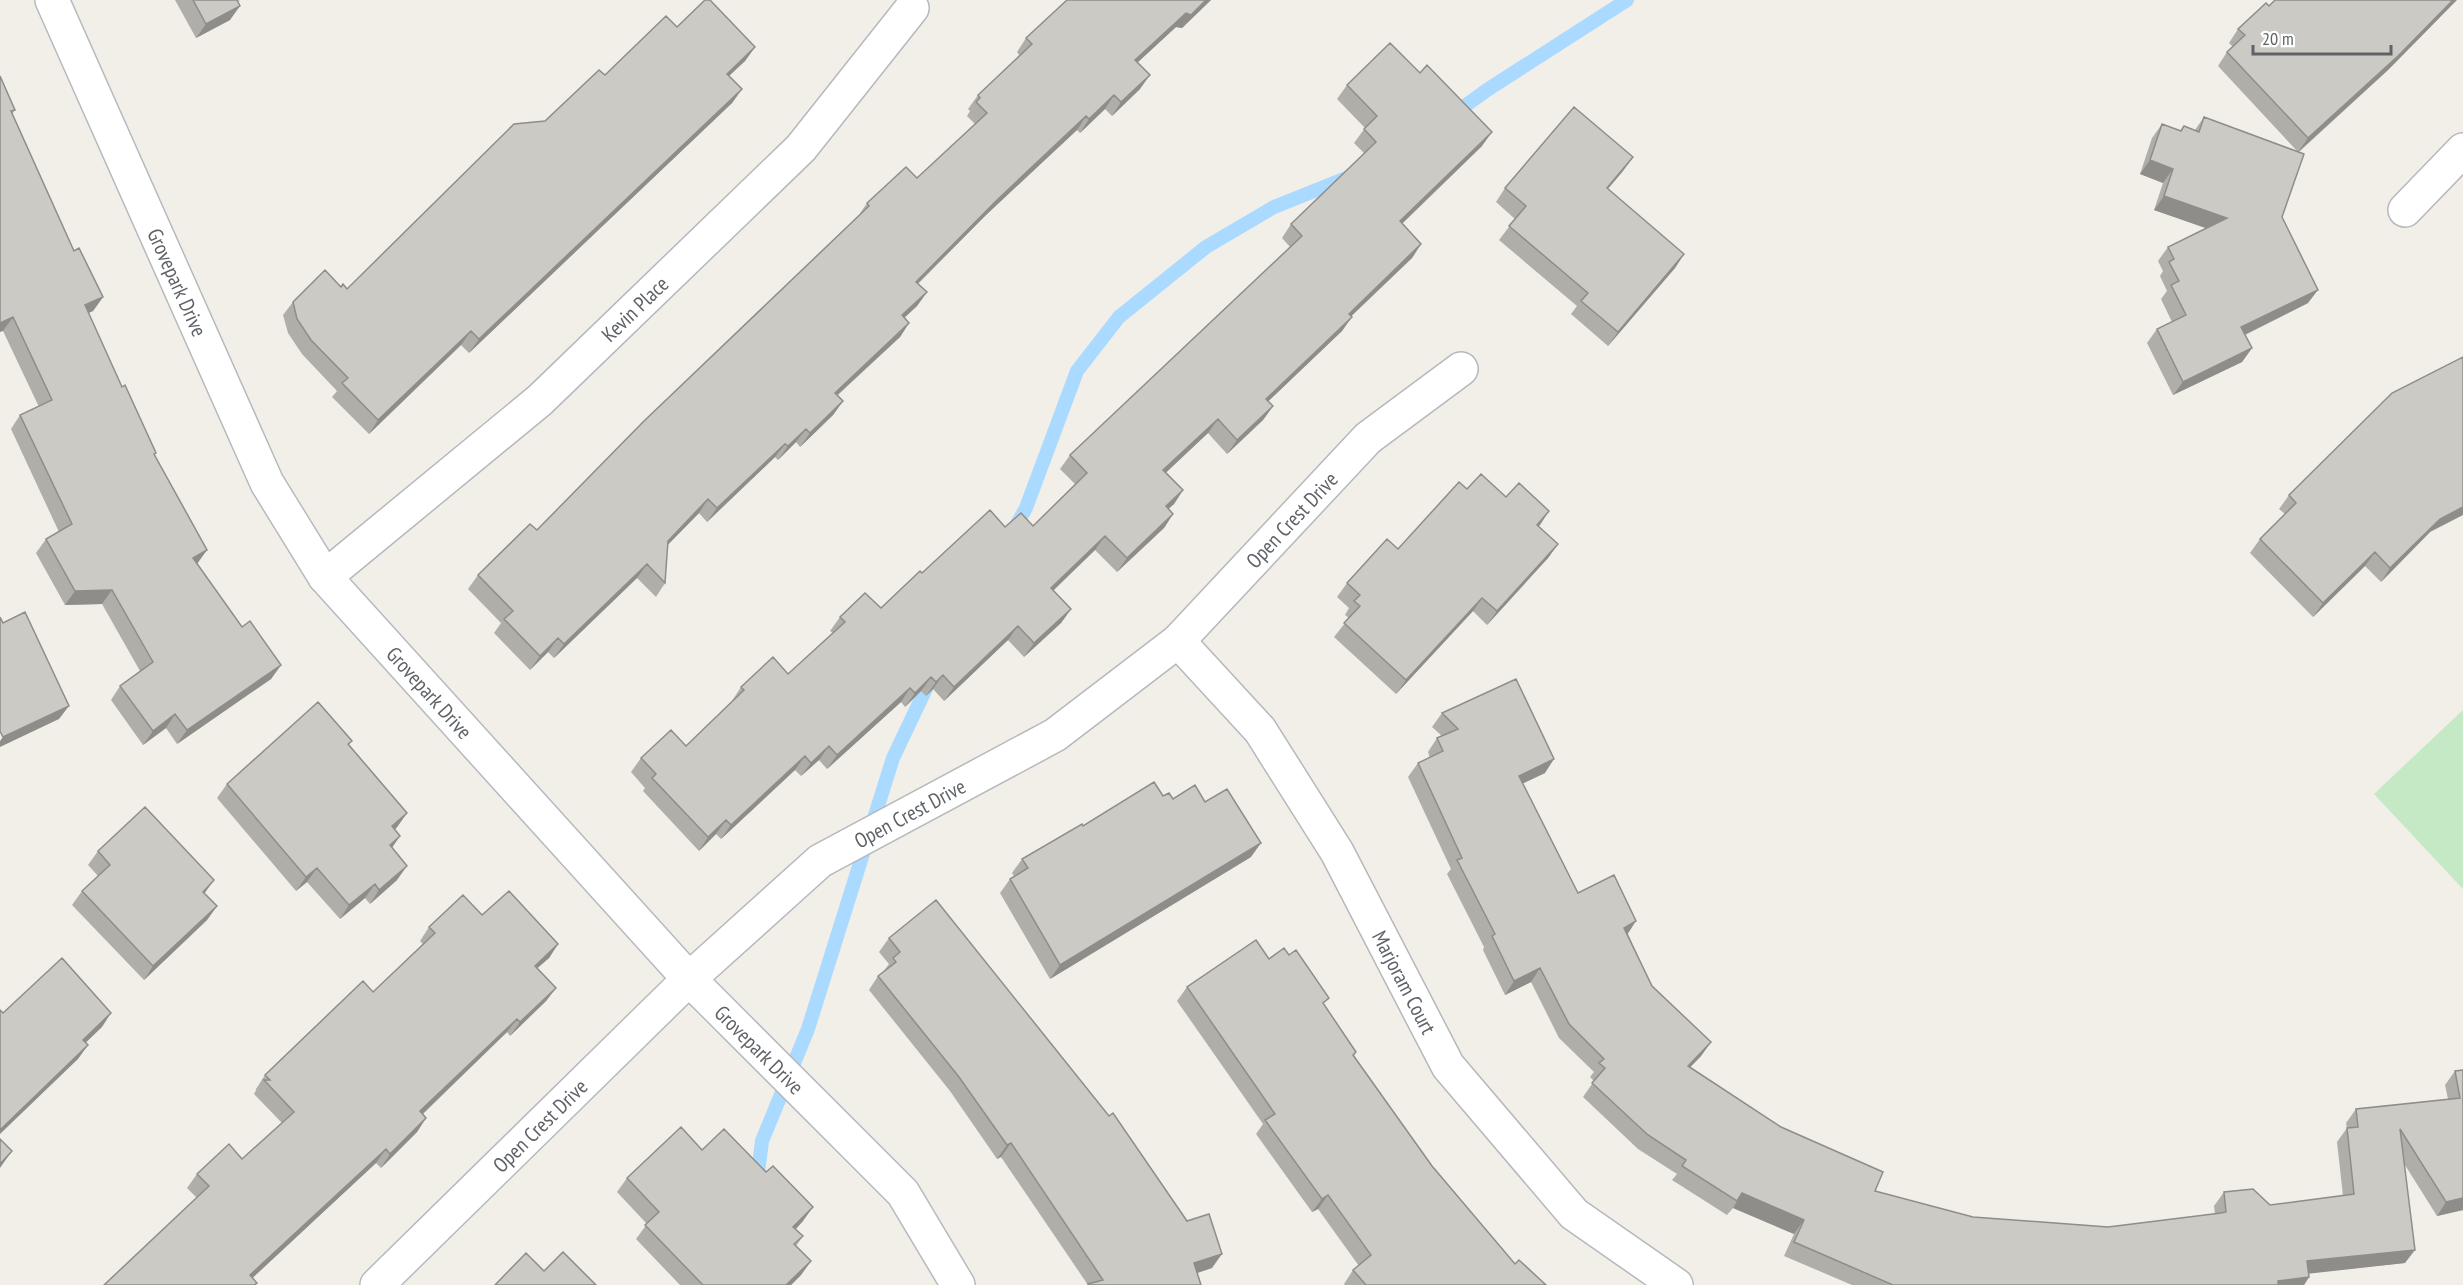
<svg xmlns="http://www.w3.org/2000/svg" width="2463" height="1285" viewBox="0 0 2463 1285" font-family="'PT Sans Narrow',sans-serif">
	<rect width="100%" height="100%" fill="#f1efe8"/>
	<path fill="#c5e8c5" d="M 2463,710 L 2463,889 L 2374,794 Z"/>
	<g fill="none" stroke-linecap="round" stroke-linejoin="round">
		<path stroke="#aadaff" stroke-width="14" d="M 1451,116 L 1487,90 L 1627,0
			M 1014,529 L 1026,508 L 1077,371 L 1119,317 L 1206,247 L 1274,207 L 1354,175
			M 757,1181 L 762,1141 L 808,1029 L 893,758 L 932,676"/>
		<g stroke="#b5b8bc" stroke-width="36">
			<g id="street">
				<path d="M 2405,210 L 2463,150"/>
				<path id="s1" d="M 325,577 L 540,400 L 801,148 L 912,8"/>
				<path id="s2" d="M 1178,641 L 1260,730 L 1337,852 L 1448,1066 L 1574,1214 L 1676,1285"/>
				<path id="s3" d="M 689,979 L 820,861 L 1055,735 L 1178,641 L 1368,438 L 1461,369"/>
			</g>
		</g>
		<g stroke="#b6babf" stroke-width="36">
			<g id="secondary">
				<path id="s4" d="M 52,0 L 267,483 L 325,577 L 689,979 L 903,1193 L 958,1285"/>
				<path id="s5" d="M 377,1285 L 689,979"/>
			</g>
		</g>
		<use href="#street" stroke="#fff" stroke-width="33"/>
		<use href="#secondary" stroke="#fff" stroke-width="33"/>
	</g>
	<path fill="#afaea9" d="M 175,0 L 240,0 L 238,1 L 230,20 L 196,38 Z
		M 1211,0 L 1182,28 L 1176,27 L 1137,63 L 1140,89 L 1112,116 L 1105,109 L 1080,133 L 1077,130 L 986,215 L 918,284 L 927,292 L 917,306 L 904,318 L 909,323 L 900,337 L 838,395 L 843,401 L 833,415 L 800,447 L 796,442 L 778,460 L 775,457 L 707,522 L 699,513 L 667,545 L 665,583 L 656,597 L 637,578 L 554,658 L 548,652 L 530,670 L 494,633 L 501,623 L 468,589 L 478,575 L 537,530 L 859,215 L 867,203 L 917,178 L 975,124 L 967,116 L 970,111 L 968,109 L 978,95 L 1020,56 L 1017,52 L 1026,38 Z
		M 2269,6 L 2440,17 L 2388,70 L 2299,152 L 2282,217 L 2308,303 L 2245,335 L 2252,348 L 2242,362 L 2173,395 L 2147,343 L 2157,329 L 2172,322 L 2161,299 L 2167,291 L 2160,276 L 2163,271 L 2158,261 L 2168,247 L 2206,228 L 2154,210 L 2163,183 L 2140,174 L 2152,138 L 2162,124 L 2180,131 L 2184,126 L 2195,130 L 2204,117 L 2297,151 L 2218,66 L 2227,52 L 2233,47 L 2229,43 L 2238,29 Z
		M 677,27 L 755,47 L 745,61 L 729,76 L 742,89 L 732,103 L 469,353 L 461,345 L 369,434 L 332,397 L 337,391 L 302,354 L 288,333 L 283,315 L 293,302 L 341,287 L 347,289 L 545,121 L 605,75 Z
		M 0,76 L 15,110 L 12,114 L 74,251 L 103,297 L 93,311 L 88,313 L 122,387 L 156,453 L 154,456 L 207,550 L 197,563 L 242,627 L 281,665 L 271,679 L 177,744 L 166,728 L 143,745 L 111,700 L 120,686 L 140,671 L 102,604 L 65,605 L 36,553 L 46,539 L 59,532 L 11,429 L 20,415 L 39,407 L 3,331 Z
		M 1347,85 L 1482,146 L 1402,224 L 1421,244 L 1412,258 L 1351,316 L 1342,331 L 1268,401 L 1273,406 L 1263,420 L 1227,454 L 1208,433 L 1166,472 L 1183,490 L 1174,504 L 1168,509 L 1173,514 L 1164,528 L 1117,572 L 1095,550 L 1053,591 L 1071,609 L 1061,623 L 1024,657 L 1008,640 L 944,701 L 933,689 L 926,696 L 921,691 L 905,707 L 901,702 L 827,769 L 819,760 L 801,776 L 795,770 L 721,839 L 716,834 L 699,851 L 643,791 L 645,788 L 631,772 L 641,758 L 686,746 L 732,702 L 732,701 L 741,687 L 788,674 L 833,633 L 830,631 L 840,617 L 881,608 L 922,573 L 1005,527 L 1033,526 L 1075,484 L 1060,469 L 1070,455 L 1290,247 L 1282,238 L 1291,224 L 1365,154 L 1354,143 L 1365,128 L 1337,99 Z
		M 1623,171 L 1608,189 L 1684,254 L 1675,268 L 1608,346 L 1571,314 L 1577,306 L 1499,240 L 1515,219 L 1496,202 L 1505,188 Z
		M 1467,489 L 1539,527 L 1558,544 L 1548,558 L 1487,625 L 1473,611 L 1396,694 L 1334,637 L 1349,618 L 1345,615 L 1349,608 L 1337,597 L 1347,583 L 1398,549 Z
		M 2289,495 L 2430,532 L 2381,582 L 2365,566 L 2313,617 L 2250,553 L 2260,539 L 2285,514 L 2279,509 Z
		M 1442,713 L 1545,773 L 1522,783 L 1578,893 L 1628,934 L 1652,986 L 1711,1042 L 1701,1056 L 1690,1067 L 1875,1191 L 1973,1217 L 2108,1227 L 2215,1214 L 2214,1206 L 2224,1192 L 2270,1205 L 2343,1196 L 2337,1142 L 2347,1128 L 2346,1123 L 2356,1109 L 2448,1099 L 2445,1085 L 2455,1071 L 2463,1070 L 2463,1210 L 2437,1216 L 2405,1165 L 2405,1263 L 2309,1273 L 2309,1277 L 2304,1285 L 1852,1285 L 1784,1256 L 1794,1234 L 1733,1208 L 1727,1215 L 1672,1180 L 1677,1174 L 1638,1149 L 1583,1097 L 1594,1081 L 1590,1077 L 1594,1072 L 1559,1038 L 1531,982 L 1505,995 L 1483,950 L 1484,947 L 1447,874 L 1451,869 L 1408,777 L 1418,763 L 1430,758 L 1428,752 L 1437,738 L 1442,736 L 1432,727 Z
		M 352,741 L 349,745 L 407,813 L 395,830 L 400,836 L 392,848 L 397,880 L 370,904 L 365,898 L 340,919 L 307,882 L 296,891 L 217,798 L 227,784 Z
		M 1163,796 L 1173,799 L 1251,857 L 1050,979 L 1000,893 L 1010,879 L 1014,876 L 1012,873 L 1022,859 L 1083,826 Z
		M 98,851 L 205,894 L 217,906 L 207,920 L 144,980 L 72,905 L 82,891 L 98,876 L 88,865 Z
		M 482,915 L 558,944 L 549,958 L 537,968 L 556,988 L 546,1001 L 510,1036 L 507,1032 L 423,1114 L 426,1118 L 417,1132 L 381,1168 L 376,1163 L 252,1278 L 197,1198 L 187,1188 L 197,1174 L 242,1159 L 282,1123 L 254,1094 L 256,1090 L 256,1089 L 265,1075 L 373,992 L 423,944 L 420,941 L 429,927 Z
		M 889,938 L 1212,1268 L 1197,1273 L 1201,1285 L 1088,1285 L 1001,1157 L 997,1159 L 950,1091 L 869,990 L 878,976 L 883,972 L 889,964 L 879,952 Z
		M 1269,959 L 1324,1006 L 1356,1052 L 1354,1056 L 1432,1166 L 1515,1264 L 1546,1285 L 1345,1285 L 1344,1284 L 1353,1270 L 1359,1266 L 1318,1209 L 1312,1212 L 1256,1134 L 1263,1124 L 1177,1001 L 1187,987 Z
		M 702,1150 L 803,1221 L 796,1229 L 803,1236 L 796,1246 L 811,1261 L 801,1275 L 791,1285 L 680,1285 L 636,1239 L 647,1224 L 617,1192 L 627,1178 Z"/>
	<path fill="#8f8d8a" d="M 1206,0 L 1211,0 L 1182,28 L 1176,27 L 1125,74 L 1135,60 L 1186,13 Z
		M 2453,0 L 2457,0 L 2388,70 L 2298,152 L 2308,138 Z
		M 240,6 L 230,20 L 196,38 L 206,24 Z
		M 755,47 L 745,61 L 717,87 L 727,74 Z
		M 1150,75 L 1140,89 L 1112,116 L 1121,102 Z
		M 742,89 L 732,103 L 469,353 L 479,339 Z
		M 1114,95 L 1105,109 L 1080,133 L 1089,119 Z
		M 1086,116 L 1077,130 L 986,215 L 906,295 L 916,282 L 996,201 Z
		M 1492,132 L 1482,146 L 1390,235 L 1400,221 Z
		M 1633,157 L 1623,171 L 1597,201 L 1607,188 Z
		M 2150,160 L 2173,169 L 2163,183 L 2140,174 Z
		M 2164,196 L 2227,218 L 2217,232 L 2154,210 Z
		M 1421,244 L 1412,258 L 1339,328 L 1349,314 Z
		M 1684,254 L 1675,268 L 1608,346 L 1618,332 Z
		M 2318,290 L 2308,303 L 2232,341 L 2241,327 Z
		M 927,292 L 917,306 L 892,329 L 902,315 Z
		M 103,297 L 93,311 L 75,319 L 85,305 Z
		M 13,317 L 3,331 L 0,332 L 0,323 Z
		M 1352,317 L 1342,331 L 1256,413 L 1266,399 Z
		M 909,323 L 900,337 L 825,406 L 835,393 Z
		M 471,331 L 461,345 L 369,434 L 378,420 Z
		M 2252,348 L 2242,362 L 2173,395 L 2183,382 Z
		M 843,401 L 833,415 L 800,447 L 810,433 Z
		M 1273,406 L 1263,420 L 1227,454 L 1237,440 Z
		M 1218,419 L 1208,433 L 1154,484 L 1163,470 Z
		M 806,429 L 796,442 L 778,460 L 788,446 Z
		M 785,444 L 775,457 L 707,522 L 717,508 Z
		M 1183,490 L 1174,504 L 1156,520 L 1166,506 Z
		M 708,499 L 699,513 L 658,555 L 668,541 Z
		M 2463,507 L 2463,515 L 2430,532 L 2381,582 L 2390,568 L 2440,519 Z
		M 1549,511 L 1540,525 L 1527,539 L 1537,525 Z
		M 1173,514 L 1164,528 L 1117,572 L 1127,558 Z
		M 1105,536 L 1095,550 L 1041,602 L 1051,588 Z
		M 1558,544 L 1548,558 L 1487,625 L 1497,611 Z
		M 207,550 L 197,564 L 193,558 Z
		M 2375,552 L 2365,566 L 2313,617 L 2323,603 Z
		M 647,564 L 637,578 L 554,658 L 564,644 Z
		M 112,590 L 102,604 L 65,605 L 75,591 Z
		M 1482,598 L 1473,611 L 1396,694 L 1406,680 Z
		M 1071,609 L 1061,623 L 1024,657 L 1034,643 Z
		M 1018,626 L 1008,640 L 944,701 L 954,687 Z
		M 558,638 L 548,652 L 530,670 L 540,656 Z
		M 281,665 L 271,679 L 177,744 L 187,730 Z
		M 943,675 L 933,689 L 926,696 L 936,682 Z
		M 931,677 L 921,691 L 905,707 L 915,693 Z
		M 910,688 L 901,702 L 827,769 L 837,755 Z
		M 69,706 L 59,719 L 0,747 L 0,741 L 3,737 Z
		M 175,714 L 166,728 L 143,745 L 153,731 Z
		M 829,746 L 819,760 L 801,776 L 811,763 Z
		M 805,756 L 795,770 L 721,839 L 731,825 Z
		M 1554,759 L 1545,773 L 1509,790 L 1519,776 Z
		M 407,813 L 397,827 L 382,840 L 392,826 Z
		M 726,820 L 716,834 L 699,851 L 708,837 Z
		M 400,836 L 390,850 L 390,845 Z
		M 1261,843 L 1251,857 L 1050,979 L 1060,965 Z
		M 407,866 L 397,880 L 370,904 L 379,890 Z
		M 317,868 L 307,882 L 296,891 L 306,877 Z
		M 214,880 L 204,894 L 203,892 Z
		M 375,884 L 365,898 L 340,919 L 349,905 Z
		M 217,906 L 207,920 L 144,980 L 153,966 Z
		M 1636,921 L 1627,935 L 1624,928 Z
		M 558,944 L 549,958 L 525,979 L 535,966 Z
		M 1540,968 L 1531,982 L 1505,995 L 1514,981 Z
		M 556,988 L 546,1001 L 510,1036 L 520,1022 Z
		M 111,1013 L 102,1027 L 74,1054 L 83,1040 Z
		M 517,1019 L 507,1032 L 411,1125 L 420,1111 Z
		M 1711,1042 L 1701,1056 L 1678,1080 L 1688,1066 Z
		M 88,1045 L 78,1059 L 0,1134 L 0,1130 Z
		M 426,1118 L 417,1132 L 381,1168 L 390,1154 Z
		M 1011,1143 L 1001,1157 L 997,1159 L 1007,1145 Z
		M 386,1149 L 376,1163 L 245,1285 L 250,1275 Z
		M 12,1151 L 2,1165 L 0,1168 L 0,1164 Z
		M 1742,1193 L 1804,1220 L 1794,1234 L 1733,1208 Z
		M 1328,1195 L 1318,1209 L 1312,1212 L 1322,1199 Z
		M 2463,1198 L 2463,1210 L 2437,1216 L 2446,1202 Z
		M 813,1207 L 803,1221 L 784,1241 L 793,1227 Z
		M 2415,1250 L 2405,1263 L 2297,1275 L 2307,1261 Z
		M 1222,1254 L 1212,1268 L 1185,1277 L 1194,1263 Z
		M 811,1261 L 801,1275 L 791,1285 L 786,1285 Z
		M 2309,1277 L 2304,1285 L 2275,1285 L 2278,1281 Z"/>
	<path fill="#cccac5" stroke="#8f8d8a" stroke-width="1.5" d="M 193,0 L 237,0 L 240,6 L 206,24 Z
		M 705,0 L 710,0 L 755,47 L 727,74 L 742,89 L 479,339 L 471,331 L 378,420 L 342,383 L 348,378 L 311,340 L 297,319 L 293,302 L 325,270 L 341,287 L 343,284 L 347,289 L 514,124 L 545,121 L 599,70 L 605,75 L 666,16 L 677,27 Z
		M 1067,0 L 1206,0 L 1191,15 L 1186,13 L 1135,60 L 1150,75 L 1121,102 L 1114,95 L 1089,119 L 1086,116 L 996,201 L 916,282 L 927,292 L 902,315 L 909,323 L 835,393 L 843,401 L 810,433 L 806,429 L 788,446 L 785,444 L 717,508 L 708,499 L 668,541 L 665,583 L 647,564 L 564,644 L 558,638 L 540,656 L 504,619 L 513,611 L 478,575 L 530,524 L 537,530 L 643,422 L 869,206 L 867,203 L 906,167 L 917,178 L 987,113 L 976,102 L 980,98 L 978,95 L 1032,44 L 1026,38 Z
		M 2275,0 L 2453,0 L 2398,56 L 2308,138 L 2227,52 L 2245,35 L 2238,29 L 2266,3 L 2269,6 Z
		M 1390,43 L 1420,73 L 1427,65 L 1492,132 L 1400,221 L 1421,244 L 1349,314 L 1352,317 L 1266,399 L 1273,406 L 1237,440 L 1218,419 L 1163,470 L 1183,490 L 1166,506 L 1173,514 L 1127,558 L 1105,536 L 1051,588 L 1071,609 L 1034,643 L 1018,626 L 954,687 L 943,675 L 936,682 L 931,677 L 915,693 L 910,688 L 837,755 L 829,746 L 811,763 L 805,756 L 731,825 L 726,820 L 708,837 L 652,778 L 656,774 L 641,758 L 671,730 L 686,746 L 744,690 L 741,687 L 773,657 L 788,674 L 845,622 L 840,617 L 865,593 L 881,608 L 920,571 L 922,573 L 990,510 L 1005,527 L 1021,513 L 1033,526 L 1087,473 L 1070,455 L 1302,236 L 1291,224 L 1376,142 L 1364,129 L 1377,116 L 1347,85 Z
		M 0,76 L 15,110 L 11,111 L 74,251 L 79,248 L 103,297 L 85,305 L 122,387 L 125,385 L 156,453 L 154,454 L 207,550 L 193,558 L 242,627 L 250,621 L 281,665 L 187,730 L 175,714 L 153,731 L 120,686 L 153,662 L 112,590 L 75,591 L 46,539 L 72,524 L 20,415 L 52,400 L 13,317 L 0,323 Z
		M 1574,107 L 1633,157 L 1607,188 L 1684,254 L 1618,332 L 1581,301 L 1588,293 L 1509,226 L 1526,206 L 1505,188 Z
		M 2204,117 L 2304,154 L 2282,217 L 2318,290 L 2241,327 L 2252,348 L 2183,382 L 2157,329 L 2186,315 L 2171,285 L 2179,281 L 2169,262 L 2174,259 L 2168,247 L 2227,218 L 2164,196 L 2173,169 L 2150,160 L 2162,124 L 2181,131 L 2184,126 L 2199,132 Z
		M 2463,357 L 2463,507 L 2440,519 L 2390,568 L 2375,552 L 2323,603 L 2260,539 L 2296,503 L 2289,495 L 2392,393 Z
		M 1481,474 L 1506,497 L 1519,483 L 1549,511 L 1537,525 L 1558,544 L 1497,611 L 1482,598 L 1406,680 L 1344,623 L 1360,606 L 1354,601 L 1360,595 L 1347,583 L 1387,539 L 1398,549 L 1459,482 L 1467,489 Z
		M 25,612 L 69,706 L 3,737 L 0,731 L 0,617 L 3,623 Z
		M 1516,679 L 1554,759 L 1519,776 L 1578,893 L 1614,875 L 1636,921 L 1624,928 L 1652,986 L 1711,1042 L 1688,1066 L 1781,1127 L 1883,1172 L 1875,1191 L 1973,1217 L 2108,1227 L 2221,1213 L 2226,1212 L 2224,1192 L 2253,1189 L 2270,1205 L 2354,1194 L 2347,1128 L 2358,1127 L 2356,1109 L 2460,1098 L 2455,1071 L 2463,1070 L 2463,1198 L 2446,1202 L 2400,1129 L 2415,1250 L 2307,1261 L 2309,1277 L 2278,1281 L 2278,1285 L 1893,1285 L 1794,1242 L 1804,1220 L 1742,1193 L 1737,1201 L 1682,1166 L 1686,1160 L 1648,1135 L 1592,1083 L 1605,1068 L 1599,1063 L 1604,1059 L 1569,1024 L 1540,968 L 1514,981 L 1492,936 L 1495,934 L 1457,860 L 1462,858 L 1418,763 L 1443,751 L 1437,738 L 1458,729 L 1442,713 Z
		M 318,702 L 352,741 L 348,744 L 407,813 L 392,826 L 400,836 L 390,845 L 407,866 L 379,890 L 375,884 L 349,905 L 317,868 L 306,877 L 227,784 Z
		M 1154,782 L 1163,796 L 1169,793 L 1173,799 L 1195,785 L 1205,802 L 1227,789 L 1261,843 L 1060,965 L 1010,879 L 1028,868 L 1022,859 L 1082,824 L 1083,826 Z
		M 145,807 L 214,880 L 203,892 L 217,906 L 153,966 L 82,891 L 110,865 L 98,851 Z
		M 509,891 L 558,944 L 535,966 L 556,988 L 520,1022 L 517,1019 L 420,1111 L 426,1118 L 390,1154 L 386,1149 L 250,1275 L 257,1283 L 254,1285 L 104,1285 L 209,1186 L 197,1174 L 229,1144 L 242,1159 L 294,1112 L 264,1080 L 270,1080 L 265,1075 L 363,981 L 373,992 L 435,933 L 429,927 L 463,895 L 482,915 Z
		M 936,900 L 1109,1116 L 1113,1113 L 1187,1221 L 1209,1214 L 1222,1254 L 1194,1263 L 1201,1285 L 1089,1285 L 1088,1284 L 1103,1280 L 1011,1143 L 1007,1145 L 959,1077 L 878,976 L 896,962 L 893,958 L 900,952 L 889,938 Z
		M 1256,940 L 1269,959 L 1284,948 L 1289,955 L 1296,950 L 1329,998 L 1323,1003 L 1356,1052 L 1353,1055 L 1432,1166 L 1515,1264 L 1519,1260 L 1546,1285 L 1366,1285 L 1353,1270 L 1371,1255 L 1328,1195 L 1322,1199 L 1265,1120 L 1275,1114 L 1187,987 Z
		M 62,958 L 111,1013 L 83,1040 L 88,1045 L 0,1130 L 0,1010 L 3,1013 Z
		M 681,1127 L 702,1150 L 724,1129 L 766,1172 L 773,1166 L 813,1207 L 793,1227 L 803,1236 L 794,1244 L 811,1261 L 786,1285 L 703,1285 L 645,1225 L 659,1212 L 627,1178 Z
		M 0,1139 L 12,1151 L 0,1164 Z
		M 563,1252 L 596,1285 L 495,1285 L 526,1253 L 544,1271 Z"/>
	<g text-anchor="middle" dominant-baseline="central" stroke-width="4.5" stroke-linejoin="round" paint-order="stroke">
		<g font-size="21" fill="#5f6368" stroke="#fff">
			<text stroke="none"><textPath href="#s4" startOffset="309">Grovepark Drive</textPath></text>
			<text stroke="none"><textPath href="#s1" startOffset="410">Kevin Place</textPath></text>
			<text stroke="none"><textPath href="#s3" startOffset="764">Open Crest Drive</textPath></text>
			<text stroke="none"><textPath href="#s4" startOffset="795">Grovepark Drive</textPath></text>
			<text stroke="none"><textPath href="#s3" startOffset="278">Open Crest Drive</textPath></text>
			<text stroke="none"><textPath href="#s2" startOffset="412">Marjoram Court</textPath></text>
			<text stroke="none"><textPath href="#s4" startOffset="1281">Grovepark Drive</textPath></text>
			<text stroke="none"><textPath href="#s5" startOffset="228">Open Crest Drive</textPath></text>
		</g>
	</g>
	<path d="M2253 45v9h138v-9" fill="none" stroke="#5f6368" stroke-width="3"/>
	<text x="2262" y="45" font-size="18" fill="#5f6368" stroke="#ffffff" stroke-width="4.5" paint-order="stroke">20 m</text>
</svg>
